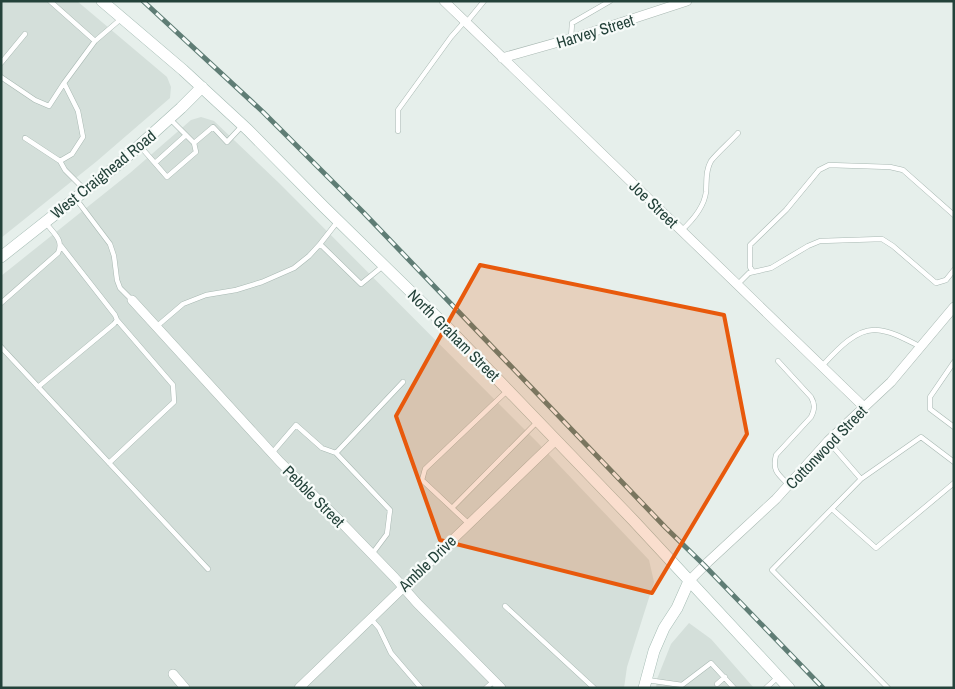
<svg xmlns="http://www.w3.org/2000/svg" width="955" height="689" viewBox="0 0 955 689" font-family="'Archivo Narrow',sans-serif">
	<rect width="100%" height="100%" fill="#e6efeb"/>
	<path fill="#d4dfda" d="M 1,1 L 77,1 L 167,77 L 171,87 L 170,98 L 97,161 L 1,238 Z
		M 201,117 L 214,121 L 279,183 L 538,443 L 649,560 L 654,582 L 627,667 L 624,688 L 1,688 L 1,276 L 130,173 L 191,120 Z
		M 689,623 L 711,639 L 754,688 L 656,688 L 657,679 L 671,644 Z"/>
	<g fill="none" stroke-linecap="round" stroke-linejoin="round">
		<g stroke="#a8b8b2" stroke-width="5.5">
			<path id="lane" d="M 50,1 L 95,41 L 122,18
				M 466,23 L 484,1
				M 571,38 L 572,23 L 610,1
				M 1,63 L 25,34
				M 1,77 L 35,100 L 49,106 L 64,83 L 95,41
				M 64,83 L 78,111 L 83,137 L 72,154 L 60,161 L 65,170 L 85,190
				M 170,119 L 194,143
				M 398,131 L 398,110 L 451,37 L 465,21
				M 25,138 L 60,161
				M 140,146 L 167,177 L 196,152 L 194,143 L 213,127 L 227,142 L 242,126
				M 155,163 L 186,135
				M 76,199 L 110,244 L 114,256 L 117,280 L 120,288 L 132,300
				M 338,221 L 320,244 L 361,284 L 383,266
				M 681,231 C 692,221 704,208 706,192 C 707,182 705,171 711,161 C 717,153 731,141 738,133
				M 753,272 L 750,267 L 750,245 L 786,210 L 819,170 L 829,165 L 890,167 L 903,170 L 954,215
				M 737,285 L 749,273 L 771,268 L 808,246 L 820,241 L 882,239 L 893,246 L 936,283 L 946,280 L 954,270
				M 1,303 L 58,253 C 64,240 54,234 46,223
				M 156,327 L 183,304 L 206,295 L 236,290 L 262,282 L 294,268 L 309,256 L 320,244
				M 1,347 L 208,569
				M 778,361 L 811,397 C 815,404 815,409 811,417 L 776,455 C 772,471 778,474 789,485
				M 954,362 L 930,397 L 930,409 L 954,427
				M 822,366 C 835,352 856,328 876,330 C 892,331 907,340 921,347
				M 38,387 L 114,324 L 117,320 L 115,315 L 61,246
				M 828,441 L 861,479 L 772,570 L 888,688
				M 272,453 L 296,425 L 322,448 L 336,453
				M 109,463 L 174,402 L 173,385 L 117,320
				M 861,479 L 921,437 L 954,462
				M 452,508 L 537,422
				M 832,509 L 876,548 L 954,483
				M 468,523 L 422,480 L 425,469 L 507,391
				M 372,554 L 387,534 L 390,510 L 336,453 L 403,382
				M 505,606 L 594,688
				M 371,619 L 379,628 L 391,653 L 421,688
				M 647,680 L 682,685 L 711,663 L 734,688
				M 717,684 L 725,677
				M 486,688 L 494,681
				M 766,688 L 778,677"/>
		</g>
		<g stroke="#a8b8b2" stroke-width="10">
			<path id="street" d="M 444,1 C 583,137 724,271 864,407
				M 502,58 L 580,36 L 687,1
				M 132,300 L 280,462 L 337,518 L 395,578 L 417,603 L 501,688
				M 689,581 L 708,562 L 776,499 L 828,441 L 891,382 L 954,307
				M 173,674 L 185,688
				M 299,688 L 556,440"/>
		</g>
		<g stroke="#a4bbb3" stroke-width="12">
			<path id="secondary" d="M 102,1 L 183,70 L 248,130 L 324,207 L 452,332 L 633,520 L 789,688
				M 1,257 L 120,163 L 181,108 L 202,87
				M 644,688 L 654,651 L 664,628 L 677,608 L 689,581"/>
		</g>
		<use href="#lane" stroke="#fff" stroke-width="4.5"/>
		<use href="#street" stroke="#fff" stroke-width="9"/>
		<use href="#secondary" stroke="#fff" stroke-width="11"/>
		<g stroke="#5f7d75" stroke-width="5">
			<path id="rail" d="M 143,1 L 263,112 L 363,212 L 666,528 L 704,565 L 823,688"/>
		</g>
		<use href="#rail" stroke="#f7fbf9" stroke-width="3" stroke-dasharray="9" stroke-linecap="butt"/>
	</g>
	<path fill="#e8590c" fill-opacity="0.2" stroke="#e8590c" stroke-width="4" stroke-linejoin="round" d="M 480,265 L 724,315 L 747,434 L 652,593 L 440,540 L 396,416 Z"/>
	<g text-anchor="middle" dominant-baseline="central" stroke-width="4.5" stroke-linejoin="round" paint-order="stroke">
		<g font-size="16" fill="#24423a" stroke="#f7fbf9">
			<text transform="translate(595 31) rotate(-17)">Harvey Street</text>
			<text transform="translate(103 174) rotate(-39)">West Craighead Road</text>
			<text transform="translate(654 204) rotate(44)">Joe Street</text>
			<text transform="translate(454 335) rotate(45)">North Graham Street</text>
			<text transform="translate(826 447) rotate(-46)">Cottonwood Street</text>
			<text transform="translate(314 496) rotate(45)">Pebble Street</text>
			<text transform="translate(427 563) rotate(-44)">Amble Drive</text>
		</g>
	</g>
	<rect width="955" height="689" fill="none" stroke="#24423a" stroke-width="5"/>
</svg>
